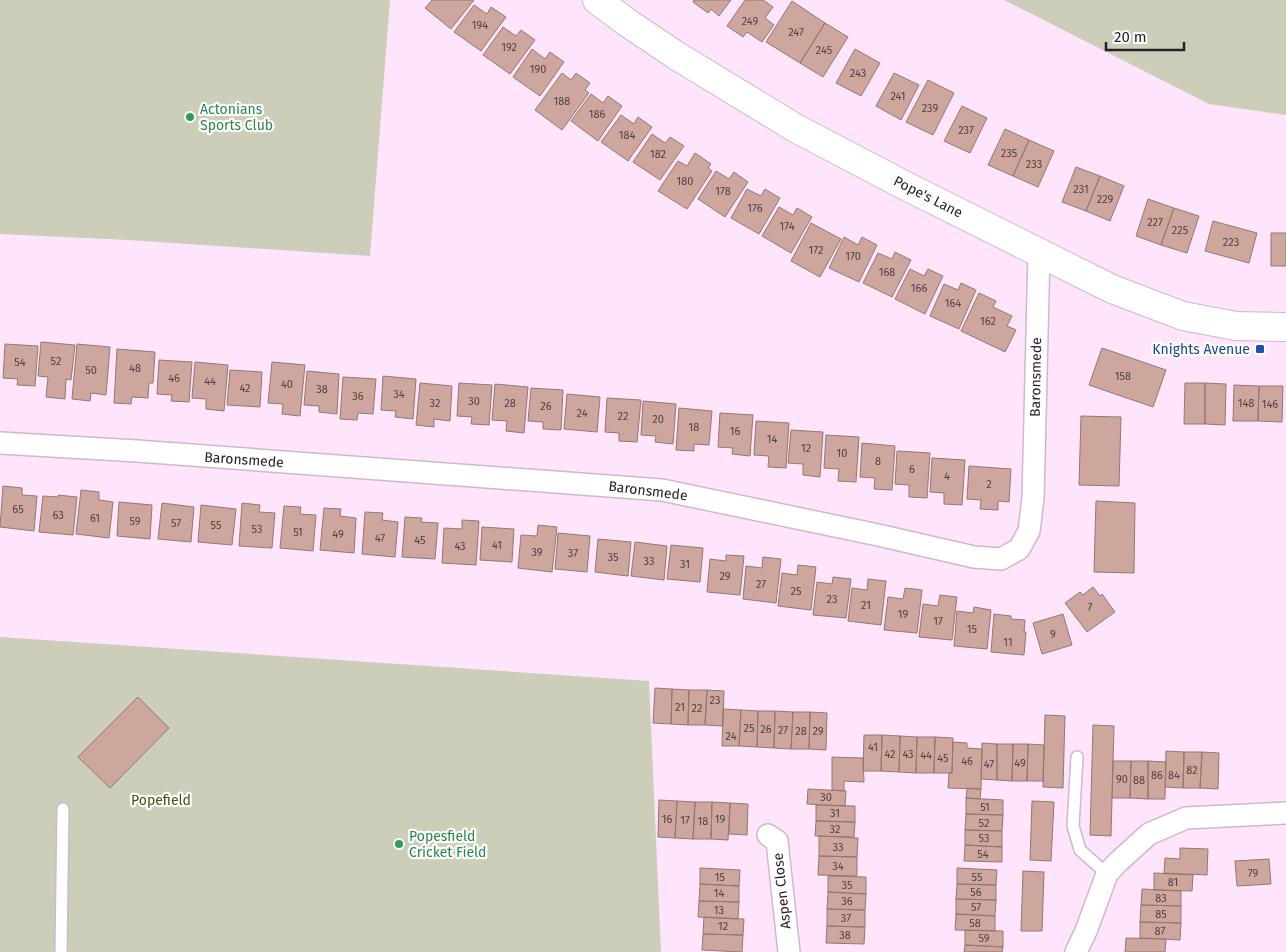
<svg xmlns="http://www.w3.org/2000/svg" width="1286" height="952" viewBox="0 0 1286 952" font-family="'Fira Sans',sans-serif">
	<rect width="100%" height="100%" fill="#fee5fc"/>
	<path fill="#ccceb9" d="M 0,0 L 390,0 L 370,256 L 128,240 L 0,234 Z
		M 1004,0 L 1286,0 L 1286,115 L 1209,104 Z
		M 0,637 L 649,681 L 661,952 L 0,952 Z"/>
	<path fill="#cda69e" stroke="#957770" d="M 432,0 L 474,0 L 451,29 L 425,8 Z
		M 694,0 L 731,0 L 719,16 L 711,9 L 708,13 L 693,2 Z
		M 745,0 L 763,0 L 773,7 L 765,18 L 774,25 L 762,42 L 747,32 L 743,37 L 727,26 Z
		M 792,1 L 825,23 L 800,63 L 766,42 Z
		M 474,5 L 487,14 L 491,7 L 506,17 L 481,51 L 454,32 Z
		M 825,23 L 848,37 L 823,77 L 800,63 Z
		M 503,27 L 516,36 L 521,30 L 535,40 L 510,74 L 483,55 Z
		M 532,49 L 545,59 L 550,52 L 564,62 L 540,96 L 513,77 Z
		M 855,49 L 880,63 L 861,96 L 836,83 Z
		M 562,73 L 571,80 L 576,73 L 590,83 L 585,90 L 589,93 L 562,130 L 535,110 Z
		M 894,73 L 919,85 L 901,120 L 876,106 Z
		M 928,80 L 954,93 L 933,135 L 906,122 Z
		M 591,94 L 603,103 L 608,96 L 622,106 L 598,141 L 571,121 Z
		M 962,106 L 987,118 L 970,153 L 944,141 Z
		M 621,115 L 634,124 L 638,117 L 652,127 L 628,161 L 601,142 Z
		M 1005,129 L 1029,140 L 1013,176 L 988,165 Z
		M 652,134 L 665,143 L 670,137 L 684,146 L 660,180 L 633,162 Z
		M 1029,140 L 1054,151 L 1038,187 L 1013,176 Z
		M 695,153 L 711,164 L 708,168 L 712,171 L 687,209 L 658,191 L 678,161 L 687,166 Z
		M 1076,167 L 1100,176 L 1086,211 L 1062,202 Z
		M 716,171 L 729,179 L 734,172 L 748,182 L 725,217 L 698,199 Z
		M 1100,176 L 1124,186 L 1110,221 L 1086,211 Z
		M 747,189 L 761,196 L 765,189 L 780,198 L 759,234 L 731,218 Z
		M 1148,199 L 1174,208 L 1161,245 L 1136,236 Z
		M 779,207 L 793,215 L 797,208 L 812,217 L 791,253 L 762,236 Z
		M 1174,208 L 1199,216 L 1187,253 L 1161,245 Z
		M 1213,221 L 1257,233 L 1249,263 L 1205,251 Z
		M 811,223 L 841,239 L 820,277 L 791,261 Z
		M 1271,233 L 1286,233 L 1286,266 L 1271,266 Z
		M 844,237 L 858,245 L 862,237 L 877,245 L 859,282 L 829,268 Z
		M 895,252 L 911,260 L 892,297 L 863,283 L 878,253 L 892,259 Z
		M 910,269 L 924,276 L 928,269 L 943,276 L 925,314 L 895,299 Z
		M 961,283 L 976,290 L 959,329 L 930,316 L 944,284 L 958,290 Z
		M 979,293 L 996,301 L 993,307 L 1012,316 L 1007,326 L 1016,330 L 1005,352 L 961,331 Z
		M 41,342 L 75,345 L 71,380 L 66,379 L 65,399 L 46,397 L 48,377 L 38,376 Z
		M 5,344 L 38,346 L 35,386 L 17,385 L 18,379 L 3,378 Z
		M 77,344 L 110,347 L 106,395 L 91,393 L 90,401 L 72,399 Z
		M 1102,348 L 1166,370 L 1153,407 L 1089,385 Z
		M 117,349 L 155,352 L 153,383 L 149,383 L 148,398 L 132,397 L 131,404 L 114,403 Z
		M 159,360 L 192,362 L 189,402 L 171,401 L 172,395 L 157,394 Z
		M 195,362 L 228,365 L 224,411 L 206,409 L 206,399 L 192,398 Z
		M 272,362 L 305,365 L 300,416 L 282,414 L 283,404 L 268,403 Z
		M 230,370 L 262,372 L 260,407 L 227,405 Z
		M 307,371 L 339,374 L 337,414 L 319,412 L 319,406 L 304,405 Z
		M 383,376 L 416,379 L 413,419 L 395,417 L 396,411 L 381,410 Z
		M 343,377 L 376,379 L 373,414 L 358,413 L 357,420 L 340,419 Z
		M 420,383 L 452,386 L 450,421 L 434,419 L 434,427 L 416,425 Z
		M 459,383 L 492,385 L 489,425 L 471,424 L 472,417 L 457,416 Z
		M 1185,383 L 1205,383 L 1205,424 L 1184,424 Z
		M 1205,383 L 1226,384 L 1225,425 L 1205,424 Z
		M 495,384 L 528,387 L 524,433 L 506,431 L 507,421 L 492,420 Z
		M 1234,385 L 1259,386 L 1258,421 L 1233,421 Z
		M 1259,386 L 1283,386 L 1282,422 L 1258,421 Z
		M 531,388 L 563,390 L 561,430 L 543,429 L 543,422 L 528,421 Z
		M 567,394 L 600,397 L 597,432 L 564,429 Z
		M 607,398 L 641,400 L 637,442 L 619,441 L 619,433 L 605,432 Z
		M 643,401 L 676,404 L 673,444 L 655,442 L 656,436 L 641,435 Z
		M 679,408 L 712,411 L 709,445 L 694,444 L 694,451 L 676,450 Z
		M 720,413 L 753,415 L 750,456 L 732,454 L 733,448 L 718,447 Z
		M 1081,416 L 1121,417 L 1119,486 L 1079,485 Z
		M 756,421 L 789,423 L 786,468 L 768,467 L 769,456 L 754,455 Z
		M 791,430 L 823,432 L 820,477 L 803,475 L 803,464 L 788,463 Z
		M 826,435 L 859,437 L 856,482 L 838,481 L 839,469 L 824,468 Z
		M 862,443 L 895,446 L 892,490 L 874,489 L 875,478 L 860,477 Z
		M 897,451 L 930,453 L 927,498 L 909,497 L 909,485 L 895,484 Z
		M 932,458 L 965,460 L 962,505 L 944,504 L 944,493 L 930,492 Z
		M 969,466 L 1011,469 L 1009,502 L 998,501 L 998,510 L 980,509 L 981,500 L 967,499 Z
		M 3,486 L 22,488 L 22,495 L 37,496 L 34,531 L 0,527 Z
		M 81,490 L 99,492 L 99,500 L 113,502 L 109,538 L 76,534 Z
		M 58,495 L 77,497 L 73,535 L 39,532 L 43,496 L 58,497 Z
		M 1096,501 L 1135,503 L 1134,573 L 1094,572 Z
		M 119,502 L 152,505 L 150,539 L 117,536 Z
		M 162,503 L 194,507 L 191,542 L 158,539 Z
		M 242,503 L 260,505 L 259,512 L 275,513 L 272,548 L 239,546 Z
		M 201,505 L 236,509 L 232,545 L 198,542 Z
		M 284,506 L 301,507 L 300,514 L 316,515 L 313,551 L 280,548 Z
		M 324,508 L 341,509 L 340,516 L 356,518 L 354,553 L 320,550 Z
		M 365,512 L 383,513 L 382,520 L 398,522 L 395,557 L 362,554 Z
		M 405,517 L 422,518 L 421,522 L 438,523 L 435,559 L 402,557 Z
		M 462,520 L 479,521 L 476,565 L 442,563 L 444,528 L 462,529 Z
		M 538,525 L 557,527 L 552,572 L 518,568 L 521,535 L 537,536 Z
		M 482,527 L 514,529 L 512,562 L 480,560 Z
		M 558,533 L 590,536 L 587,572 L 555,569 Z
		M 598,539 L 631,542 L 628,576 L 595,572 Z
		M 635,542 L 667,546 L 664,580 L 631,576 Z
		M 671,545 L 703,548 L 700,582 L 667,579 Z
		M 726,555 L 744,556 L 740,595 L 707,592 L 710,559 L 726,561 Z
		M 763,557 L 781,559 L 776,603 L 743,599 L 746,566 L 762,568 Z
		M 798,565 L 816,567 L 811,610 L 778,606 L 782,573 L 797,575 Z
		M 833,577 L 851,579 L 846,618 L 813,615 L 817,582 L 832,584 Z
		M 868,579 L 886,581 L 881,625 L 848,621 L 852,588 L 867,590 Z
		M 1093,587 L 1100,596 L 1102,594 L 1115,612 L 1087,632 L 1065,603 L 1080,592 L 1083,595 Z
		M 905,588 L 922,590 L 917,633 L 884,630 L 888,597 L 903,599 Z
		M 940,595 L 957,597 L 952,640 L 919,637 L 923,604 L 938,606 Z
		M 974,607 L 991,610 L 987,649 L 954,646 L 957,611 L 973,613 Z
		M 994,614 L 1011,616 L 1011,619 L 1025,620 L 1024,632 L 1026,632 L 1024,655 L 991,652 Z
		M 1063,614 L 1072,645 L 1042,654 L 1033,623 Z
		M 655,688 L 672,689 L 671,724 L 653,723 Z
		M 672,689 L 689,690 L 688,725 L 671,724 Z
		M 689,690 L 707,690 L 705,725 L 688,725 Z
		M 707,690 L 724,691 L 723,726 L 705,725 Z
		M 138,697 L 169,728 L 110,788 L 78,757 Z
		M 723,709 L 741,710 L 739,746 L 722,746 Z
		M 741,710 L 758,711 L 757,747 L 739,746 Z
		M 758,711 L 775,711 L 774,748 L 757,747 Z
		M 775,711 L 793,712 L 791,749 L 774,748 Z
		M 793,712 L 810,712 L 809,749 L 791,749 Z
		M 810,712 L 827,713 L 826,750 L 809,749 Z
		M 1045,715 L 1065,716 L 1063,788 L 1043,787 Z
		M 1093,725 L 1114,726 L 1111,836 L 1090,835 Z
		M 864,735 L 882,735 L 881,771 L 863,771 Z
		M 882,735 L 900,736 L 899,772 L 881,771 Z
		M 900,736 L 917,737 L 916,773 L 899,772 Z
		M 917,737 L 935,737 L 934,773 L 916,773 Z
		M 935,737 L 953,738 L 952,773 L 934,773 Z
		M 953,742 L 967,743 L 967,748 L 982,749 L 981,789 L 948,788 L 949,773 L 952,773 Z
		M 982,743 L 997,744 L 997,780 L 981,779 Z
		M 997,744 L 1013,744 L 1012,781 L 997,780 Z
		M 1013,744 L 1028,744 L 1027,781 L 1012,781 Z
		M 1028,744 L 1044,745 L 1043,781 L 1027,781 Z
		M 1166,751 L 1184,752 L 1183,788 L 1165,787 Z
		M 1184,752 L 1202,752 L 1200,788 L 1183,788 Z
		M 1202,752 L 1219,753 L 1218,789 L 1200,788 Z
		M 832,757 L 863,758 L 864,782 L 844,781 L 844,791 L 832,790 Z
		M 1113,761 L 1131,761 L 1130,798 L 1112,798 Z
		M 1131,761 L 1148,761 L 1148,799 L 1130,798 Z
		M 1148,761 L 1166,762 L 1165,799 L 1148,799 Z
		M 967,788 L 981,789 L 980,799 L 966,798 Z
		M 808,789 L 846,791 L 845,806 L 807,804 Z
		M 966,798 L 1003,800 L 1003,815 L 966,814 Z
		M 659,800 L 677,801 L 675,838 L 658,837 Z
		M 677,801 L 695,802 L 693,839 L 675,838 Z
		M 1032,801 L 1054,802 L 1051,861 L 1030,860 Z
		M 695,802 L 712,802 L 711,839 L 693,839 Z
		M 712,802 L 730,803 L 728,840 L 711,839 Z
		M 730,803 L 748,804 L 747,835 L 729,834 Z
		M 816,805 L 855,806 L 855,822 L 816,821 Z
		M 966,814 L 1003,815 L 1002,831 L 965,830 Z
		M 816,821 L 855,822 L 854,837 L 815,836 Z
		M 965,830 L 1002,831 L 1002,847 L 965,845 Z
		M 819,836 L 858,838 L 857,857 L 819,856 Z
		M 965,845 L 1002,847 L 1002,862 L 964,861 Z
		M 1180,848 L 1208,849 L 1207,875 L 1164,873 L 1165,858 L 1180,859 Z
		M 819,856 L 857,857 L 857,876 L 818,875 Z
		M 1269,859 L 1271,884 L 1237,886 L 1235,861 Z
		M 700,868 L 740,870 L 739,886 L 700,884 Z
		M 957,868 L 997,870 L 996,885 L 957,884 Z
		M 1023,871 L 1044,872 L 1042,931 L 1021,931 Z
		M 1154,873 L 1193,875 L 1192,891 L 1154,890 Z
		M 828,876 L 866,877 L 866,894 L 828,892 Z
		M 700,884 L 739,886 L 739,902 L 699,901 Z
		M 957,884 L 996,885 L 996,900 L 956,899 Z
		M 1142,889 L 1181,891 L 1181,906 L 1141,905 Z
		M 828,892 L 866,894 L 865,910 L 827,909 Z
		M 956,899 L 996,900 L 995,916 L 956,914 Z
		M 699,901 L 739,902 L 738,919 L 698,917 Z
		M 1141,905 L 1181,906 L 1181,923 L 1140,922 Z
		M 827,909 L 865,910 L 865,927 L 827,926 Z
		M 956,914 L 995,916 L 995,931 L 955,930 Z
		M 704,917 L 744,919 L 743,935 L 703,934 Z
		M 1140,922 L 1181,923 L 1180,940 L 1140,938 Z
		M 827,926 L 865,927 L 864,944 L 826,943 Z
		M 965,930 L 1003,931 L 1003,947 L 965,945 Z
		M 703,934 L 743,935 L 742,952 L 702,950 Z
		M 1126,938 L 1166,939 L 1165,952 L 1125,952 Z
		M 965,945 L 1003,947 L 1002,952 L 964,952 Z"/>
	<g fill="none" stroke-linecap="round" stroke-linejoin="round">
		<g stroke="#cfb7cd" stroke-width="14">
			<path id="lane" d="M 1077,757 L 1073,826 L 1080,850 L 1107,874
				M 61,952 L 63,809"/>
		</g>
		<g stroke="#cfb7cd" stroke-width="24">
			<path id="street" d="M 0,443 L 137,451 L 662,490 L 878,535 L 974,557 L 1001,559 L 1019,549 L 1029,531 L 1033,498 L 1039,253
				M 768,835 L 777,841 L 789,952
				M 1076,952 L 1086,931 L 1107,874 L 1117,863 L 1149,834 L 1186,818 L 1286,813"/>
		</g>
		<g stroke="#cfb7cd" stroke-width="30">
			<path id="secondary" d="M 597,0 L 625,21 L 677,56 L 797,129 L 906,186 L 1112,289 L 1183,316 L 1236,326 L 1286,327"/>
		</g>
		<use href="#lane" stroke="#fff" stroke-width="11"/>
		<use href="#street" stroke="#fff" stroke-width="21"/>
		<use href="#secondary" stroke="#fff" stroke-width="28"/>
	</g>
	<g fill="#2e9e5b" stroke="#fff" stroke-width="2">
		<circle cx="190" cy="117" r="5"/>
		<circle cx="399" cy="844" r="5"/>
	</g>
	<rect fill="#1a4fb4" stroke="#fff" stroke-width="2" x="1255" y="344" width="10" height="10" rx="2.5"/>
	<g text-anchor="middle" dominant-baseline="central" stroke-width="4.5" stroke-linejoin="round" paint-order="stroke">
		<g font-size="11" fill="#524246">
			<text x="750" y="21">249</text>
			<text x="480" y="25">194</text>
			<text x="796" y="32">247</text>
			<text x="509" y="47">192</text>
			<text x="824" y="50">245</text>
			<text x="538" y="69">190</text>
			<text x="858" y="73">243</text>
			<text x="898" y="96">241</text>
			<text x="562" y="101">188</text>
			<text x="930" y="108">239</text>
			<text x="597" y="114">186</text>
			<text x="966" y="130">237</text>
			<text x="627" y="135">184</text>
			<text x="1009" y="153">235</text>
			<text x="658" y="154">182</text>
			<text x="1034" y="164">233</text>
			<text x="685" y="181">180</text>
			<text x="1081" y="189">231</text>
			<text x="723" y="191">178</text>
			<text x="1105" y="199">229</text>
			<text x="755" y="208">176</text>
			<text x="1155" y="222">227</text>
			<text x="787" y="226">174</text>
			<text x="1180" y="230">225</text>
			<text x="1231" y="242">223</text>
			<text x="816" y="250">172</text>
			<text x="853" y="256">170</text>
			<text x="887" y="272">168</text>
			<text x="919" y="288">166</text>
			<text x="953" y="303">164</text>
			<text x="988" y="321">162</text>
			<text x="56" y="361">52</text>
			<text x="20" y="362">54</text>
			<text x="135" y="368">48</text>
			<text x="91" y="370">50</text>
			<text x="1123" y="376">158</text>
			<text x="174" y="378">46</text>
			<text x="210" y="381">44</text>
			<text x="287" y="384">40</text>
			<text x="245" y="388">42</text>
			<text x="322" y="389">38</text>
			<text x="399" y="394">34</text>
			<text x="358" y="396">36</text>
			<text x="474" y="401">30</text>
			<text x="435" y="403">32</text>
			<text x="510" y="403">28</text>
			<text x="1246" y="403">148</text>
			<text x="1270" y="404">146</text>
			<text x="546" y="406">26</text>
			<text x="582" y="413">24</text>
			<text x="623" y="416">22</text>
			<text x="658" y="419">20</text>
			<text x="694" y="427">18</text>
			<text x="735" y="431">16</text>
			<text x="772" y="439">14</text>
			<text x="806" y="448">12</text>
			<text x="842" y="453">10</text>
			<text x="878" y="461">8</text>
			<text x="912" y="469">6</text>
			<text x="947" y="476">4</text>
			<text x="989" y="484">2</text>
			<text x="18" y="509">65</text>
			<text x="58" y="515">63</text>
			<text x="95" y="518">61</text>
			<text x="135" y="521">59</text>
			<text x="176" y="523">57</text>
			<text x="216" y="525">55</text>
			<text x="257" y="529">53</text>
			<text x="298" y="532">51</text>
			<text x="338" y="534">49</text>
			<text x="380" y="538">47</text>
			<text x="420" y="540">45</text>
			<text x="497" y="545">41</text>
			<text x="460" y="546">43</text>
			<text x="537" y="552">39</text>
			<text x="573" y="553">37</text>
			<text x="613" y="557">35</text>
			<text x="649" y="561">33</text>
			<text x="685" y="564">31</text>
			<text x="725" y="576">29</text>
			<text x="761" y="584">27</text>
			<text x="796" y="591">25</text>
			<text x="832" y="599">23</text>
			<text x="866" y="605">21</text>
			<text x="1090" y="607">7</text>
			<text x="903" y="614">19</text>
			<text x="938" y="621">17</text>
			<text x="972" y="629">15</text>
			<text x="1053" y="634">9</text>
			<text x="1008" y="642">11</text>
			<text x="715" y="700">23</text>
			<text x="680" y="707">21</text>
			<text x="697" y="708">22</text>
			<text x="749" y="728">25</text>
			<text x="766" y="729">26</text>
			<text x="783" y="730">27</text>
			<text x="801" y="731">28</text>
			<text x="818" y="731">29</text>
			<text x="731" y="736">24</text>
			<text x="873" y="747">41</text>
			<text x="890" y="754">42</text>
			<text x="908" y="754">43</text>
			<text x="926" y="755">44</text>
			<text x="943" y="758">45</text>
			<text x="967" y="761">46</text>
			<text x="1020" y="763">49</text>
			<text x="989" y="764">47</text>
			<text x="1192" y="770">82</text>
			<text x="1157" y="775">86</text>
			<text x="1174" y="775">84</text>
			<text x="1122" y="779">90</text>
			<text x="1139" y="780">88</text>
			<text x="826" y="797">30</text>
			<text x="985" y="807">51</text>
			<text x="835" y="813">31</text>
			<text x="667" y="819">16</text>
			<text x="720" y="819">19</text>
			<text x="685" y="820">17</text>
			<text x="703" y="821">18</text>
			<text x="984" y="823">52</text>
			<text x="835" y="829">32</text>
			<text x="984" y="838">53</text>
			<text x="838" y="847">33</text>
			<text x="983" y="854">54</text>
			<text x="838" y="866">34</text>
			<text x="1253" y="873">79</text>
			<text x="720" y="877">15</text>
			<text x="977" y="877">55</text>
			<text x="1173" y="882">81</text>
			<text x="847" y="885">35</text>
			<text x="976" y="892">56</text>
			<text x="719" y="893">14</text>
			<text x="1161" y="898">83</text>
			<text x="847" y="901">36</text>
			<text x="976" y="907">57</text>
			<text x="719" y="910">13</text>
			<text x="1161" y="914">85</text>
			<text x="846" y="918">37</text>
			<text x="975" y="923">58</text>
			<text x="723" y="926">12</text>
			<text x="1160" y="931">87</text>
			<text x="845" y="935">38</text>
			<text x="984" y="938">59</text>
		</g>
		<g font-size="14" fill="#27864d" stroke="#fff" text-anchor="start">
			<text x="200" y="109">Actonians<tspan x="200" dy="16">Sports Club</tspan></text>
			<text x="409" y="836">Popesfield<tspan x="409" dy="16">Cricket Field</tspan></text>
		</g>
		<g font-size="14" fill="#292028" stroke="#fff">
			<text transform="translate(928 197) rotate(27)">Pope's Lane</text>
			<text transform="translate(1036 377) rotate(-89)">Baronsmede</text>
			<text transform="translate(244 460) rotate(4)">Baronsmede</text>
			<text transform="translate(648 491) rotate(7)">Baronsmede</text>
			<text transform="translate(782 891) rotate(-96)">Aspen Close</text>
		</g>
		<g font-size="14" fill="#164399" stroke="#fff" text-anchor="end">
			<text x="1250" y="349">Knights Avenue</text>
		</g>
		<g font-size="14" fill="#4a4d15" stroke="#fff">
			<text x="161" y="800">Popefield</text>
		</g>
	</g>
	<path d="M1106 42v8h78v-8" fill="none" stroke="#292028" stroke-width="2.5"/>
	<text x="1114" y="42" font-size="15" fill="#292028" stroke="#ffffff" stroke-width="4" paint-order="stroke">20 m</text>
</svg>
